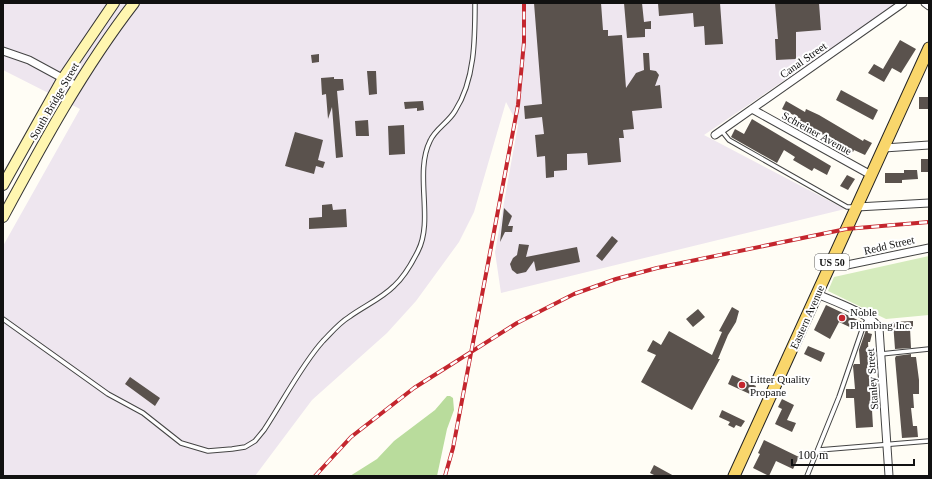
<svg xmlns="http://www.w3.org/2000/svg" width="932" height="479" viewBox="0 0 932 479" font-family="Georgia,serif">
	<rect width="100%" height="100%" fill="#fffdf5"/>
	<path fill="#eee6ef" d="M 3,3 L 898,3 L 704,135 L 845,209 L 501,293 L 495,252 L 518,125 L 506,102 L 474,212 L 459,242 L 416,301 L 387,333 L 312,400 L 255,476 L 3,476 L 3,246 L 80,109 L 3,70 Z"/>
	<path fill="#d5ebbd" d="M 929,256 L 929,315 L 886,319 L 828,291 L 834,277 Z"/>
	<path fill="#b9dc9c" d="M 447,396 L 450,396 L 453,398 L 454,410 L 447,429 L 437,476 L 350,476 L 377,459 L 394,441 L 435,410 Z"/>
	<path fill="#5a524d" d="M 534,3 L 601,3 L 603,30 L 608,30 L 608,36 L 622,35 L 626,88 L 636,73 L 644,70 L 643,53 L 649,53 L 650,70 L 656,71 L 659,75 L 655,86 L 660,85 L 662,108 L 632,111 L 634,129 L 623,130 L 624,138 L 619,138 L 621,162 L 588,165 L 587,153 L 567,154 L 567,170 L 554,171 L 554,177 L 546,178 L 545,156 L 537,157 L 535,135 L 544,134 L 542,117 L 525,119 L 524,106 L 542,104 Z
		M 624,3 L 642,3 L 644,22 L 651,21 L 651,29 L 645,29 L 645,37 L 627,38 Z
		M 658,3 L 720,3 L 723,44 L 705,45 L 704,26 L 694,27 L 693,13 L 659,16 Z
		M 775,3 L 819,3 L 821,30 L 796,32 L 796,59 L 776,60 L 775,39 L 778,39 Z
		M 900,40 L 916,49 L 901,73 L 892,68 L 884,82 L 868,73 L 874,64 L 883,69 Z
		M 319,54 L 319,62 L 312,63 L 311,55 Z
		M 367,71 L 376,71 L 377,94 L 369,95 Z
		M 334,77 L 334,79 L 343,79 L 344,90 L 337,91 L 343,157 L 336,158 L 332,107 L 328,119 L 326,94 L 322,95 L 321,78 Z
		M 841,90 L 878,110 L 873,120 L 836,100 Z
		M 919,97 L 929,97 L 929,109 L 919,109 Z
		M 423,101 L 424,110 L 417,111 L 417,108 L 405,109 L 404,102 Z
		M 786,101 L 805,112 L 806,109 L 819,115 L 863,141 L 864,139 L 872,143 L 865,155 L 854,150 L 853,152 L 799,121 L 801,119 L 782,109 Z
		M 752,119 L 831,166 L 827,175 L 814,168 L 812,171 L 793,160 L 795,157 L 784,150 L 777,163 L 731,137 L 735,129 L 744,134 Z
		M 368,120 L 369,136 L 356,136 L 355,121 Z
		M 404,125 L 405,154 L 389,155 L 388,126 Z
		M 295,132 L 323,140 L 318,160 L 325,162 L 323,168 L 316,166 L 314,174 L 285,166 Z
		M 921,159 L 929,159 L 929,172 L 921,172 Z
		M 904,170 L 917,170 L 918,179 L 902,180 L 902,183 L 885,183 L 885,173 L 904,173 Z
		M 847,175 L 855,179 L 848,190 L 840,186 Z
		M 332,204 L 333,210 L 346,209 L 347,227 L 309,229 L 309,218 L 322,217 L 322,205 Z
		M 504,208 L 512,216 L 508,226 L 513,226 L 512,232 L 505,232 L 500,242 Z
		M 612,236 L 618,241 L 602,261 L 596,256 Z
		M 519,244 L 529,245 L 526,257 L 577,247 L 580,262 L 536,271 L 534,261 L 526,272 L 517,274 L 512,270 L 510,264 L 513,258 L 517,255 Z
		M 826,305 L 862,322 L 858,331 L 839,322 L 830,339 L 814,330 Z
		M 732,307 L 739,311 L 736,322 L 728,335 L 718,359 L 720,359 L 692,410 L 641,382 L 656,355 L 647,351 L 653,340 L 661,345 L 669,331 L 712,355 L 722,332 L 719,331 Z
		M 698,309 L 705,317 L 693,327 L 686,319 Z
		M 913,321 L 913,328 L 910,328 L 911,348 L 895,349 L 893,322 Z
		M 867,327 L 868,333 L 872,334 L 870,342 L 868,342 L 873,427 L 856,428 L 854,398 L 846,398 L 846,389 L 855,389 L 853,366 L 854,364 L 860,364 L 859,350 Z
		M 808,346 L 825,353 L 821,362 L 804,354 Z
		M 911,354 L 911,357 L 916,357 L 919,380 L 919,394 L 913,394 L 914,408 L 911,408 L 913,426 L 917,426 L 918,437 L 902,438 L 895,358 L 896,356 Z
		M 732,375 L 756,386 L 752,395 L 728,384 Z
		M 130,377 L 160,398 L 155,406 L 125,384 Z
		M 782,399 L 794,405 L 787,420 L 796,423 L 792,432 L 775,424 L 782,409 L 778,407 Z
		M 722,410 L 745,421 L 741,427 L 736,425 L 734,428 L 728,425 L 730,422 L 719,417 Z
		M 764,440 L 799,457 L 793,469 L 776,461 L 769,476 L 753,468 L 760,454 L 758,453 Z
		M 654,465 L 674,476 L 656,476 L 650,473 Z"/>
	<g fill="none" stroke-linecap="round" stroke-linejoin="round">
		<g stroke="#444" stroke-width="5.5">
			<path id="lane" d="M 721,130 L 729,140 L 847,207 L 854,207
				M 3,319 L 108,394 L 143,413 L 181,443 L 208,451 L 232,449 L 245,447 L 255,441 L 264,430 C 282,403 302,364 323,341 C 331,333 339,323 349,317 C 364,306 381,299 394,286 C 404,277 412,263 418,251 C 434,220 414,173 430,141 C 435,129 448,123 455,111 C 475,80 475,39 475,3
				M 881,354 L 929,349
				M 819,450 L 929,441
				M 807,476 L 839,397 L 862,330 L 868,318"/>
		</g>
		<g stroke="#444" stroke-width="9">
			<path id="street" d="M 925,3 L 929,6
				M 3,51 L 29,60 L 77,86
				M 752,109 L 871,175
				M 715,135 L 903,3
				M 884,148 L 929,145
				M 857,207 L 929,203
				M 831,264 L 847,265 L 929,248
				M 817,294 C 831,300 873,315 879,328 L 889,476"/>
		</g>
		<g stroke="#333" stroke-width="12">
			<path id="secondary" d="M 3,185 L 63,78 L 114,3
				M 3,217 C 43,143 83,69 134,3"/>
		</g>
		<g stroke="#222" stroke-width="13">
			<path id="primary" d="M 734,476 L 929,48"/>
		</g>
		<use href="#lane" stroke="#fff" stroke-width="3.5"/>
		<use href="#street" stroke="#fff" stroke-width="7"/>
		<use href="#secondary" stroke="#fff6b0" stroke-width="10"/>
		<use href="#primary" stroke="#f9d66b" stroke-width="11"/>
		<g stroke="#c4262e" stroke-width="4">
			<path id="rail" d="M 315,476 L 351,437 L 414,388 L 517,323 L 574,294 L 616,279 L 657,268 L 846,229 L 929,222
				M 445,476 L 453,448 L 518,105 L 524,42 L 524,3"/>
		</g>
		<use href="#rail" stroke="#fff" stroke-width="2.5" stroke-dasharray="8" stroke-linecap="butt"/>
	</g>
	<g fill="#c4262e" stroke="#fff" stroke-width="1.5">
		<circle cx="842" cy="318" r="4"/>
		<circle cx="742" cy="385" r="4"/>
	</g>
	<g text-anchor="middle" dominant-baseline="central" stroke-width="4" stroke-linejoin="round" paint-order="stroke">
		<rect fill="#fff" stroke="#585858" stroke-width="1" x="815" y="254" width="34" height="16" rx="3"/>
		<g font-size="10" font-weight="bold" fill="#111">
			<text x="832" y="262">US 50</text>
		</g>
		<g font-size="11" fill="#111" stroke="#fff">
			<text transform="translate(803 60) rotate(-35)">Canal Street</text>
			<text transform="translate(54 101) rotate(-60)">South Bridge Street</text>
			<text transform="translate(817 133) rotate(29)">Schreiner Avenue</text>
			<text transform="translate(889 245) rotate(-13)">Redd Street</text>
			<text transform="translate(807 317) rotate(-66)">Eastern Avenue</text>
			<text transform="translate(872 379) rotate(-94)">Stanley Street</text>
		</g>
		<g font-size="11" fill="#111" stroke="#fff" text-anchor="start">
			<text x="850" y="312">Noble<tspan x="850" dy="13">Plumbing Inc.</tspan></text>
			<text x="750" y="379">Litter Quality<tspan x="750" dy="13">Propane</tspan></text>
		</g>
	</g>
	<rect width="932" height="479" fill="none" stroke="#111111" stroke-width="8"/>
	<path d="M792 459v6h122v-6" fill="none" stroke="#111111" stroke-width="2"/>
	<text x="798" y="459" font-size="12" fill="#111111" stroke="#ffffff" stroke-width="3" paint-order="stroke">100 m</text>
</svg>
